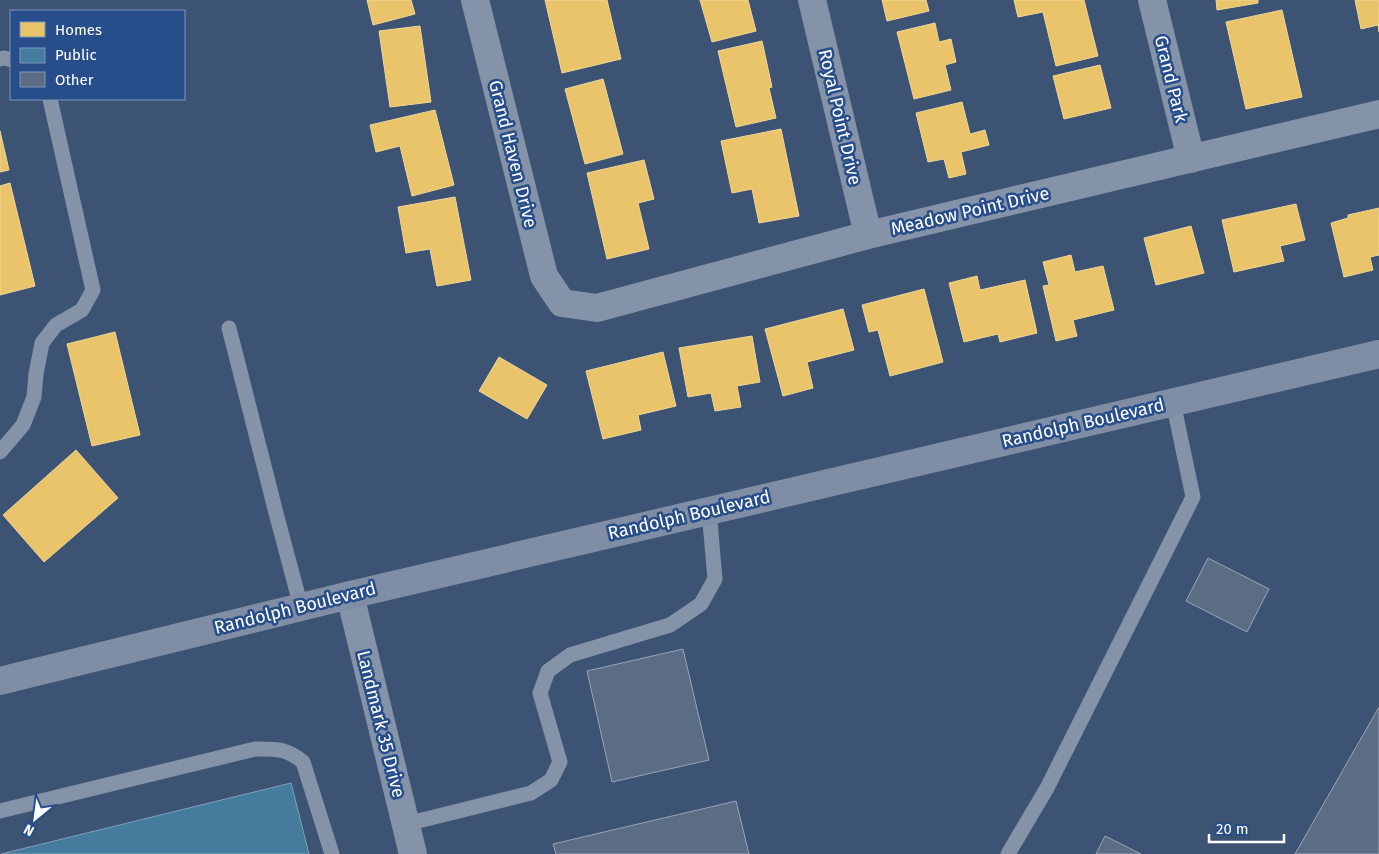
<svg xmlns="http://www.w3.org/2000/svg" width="1379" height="854" viewBox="0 0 1379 854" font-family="'Fira Sans',sans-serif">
	<rect width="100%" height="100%" fill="#3d5374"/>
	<path fill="#e9c46a" stroke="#f0d697" d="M 367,0 L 411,0 L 415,14 L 373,25 Z
		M 545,0 L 607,0 L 621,59 L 562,73 Z
		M 700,0 L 748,0 L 756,31 L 712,42 Z
		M 882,0 L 926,0 L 929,11 L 887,21 Z
		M 1014,0 L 1084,0 L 1098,56 L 1056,66 L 1043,12 L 1018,17 Z
		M 1216,0 L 1258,0 L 1258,3 L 1217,10 Z
		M 1355,0 L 1379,0 L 1379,32 L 1378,25 L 1361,29 Z
		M 1282,10 L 1302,97 L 1246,109 L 1226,22 Z
		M 935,23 L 939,42 L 951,39 L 956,62 L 945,65 L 951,90 L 914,99 L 897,32 Z
		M 420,26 L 431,102 L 390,107 L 379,31 Z
		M 762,41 L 772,87 L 769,88 L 776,118 L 736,127 L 718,51 Z
		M 1100,65 L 1111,108 L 1064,119 L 1053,76 Z
		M 603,79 L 623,154 L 585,164 L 565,89 Z
		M 962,102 L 970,134 L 985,130 L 989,145 L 961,152 L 966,174 L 949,178 L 944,159 L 928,162 L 916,113 Z
		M 435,110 L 454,185 L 412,196 L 400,146 L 376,152 L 370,125 Z
		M 781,129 L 799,216 L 759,223 L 752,189 L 732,193 L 721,141 Z
		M 0,131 L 9,170 L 0,172 Z
		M 644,160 L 654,199 L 638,203 L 649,249 L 607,259 L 587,173 Z
		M 10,183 L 35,286 L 0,295 L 0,186 Z
		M 455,197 L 471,280 L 437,286 L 430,249 L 406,253 L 398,207 Z
		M 1296,204 L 1305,240 L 1280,246 L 1284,261 L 1234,272 L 1222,220 Z
		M 1379,208 L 1379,255 L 1370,257 L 1373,270 L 1344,277 L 1331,223 L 1348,218 L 1348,215 Z
		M 1191,226 L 1204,273 L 1156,285 L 1144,238 Z
		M 1071,255 L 1075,272 L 1103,266 L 1114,310 L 1073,320 L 1077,336 L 1056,341 L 1043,286 L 1049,285 L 1043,262 Z
		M 977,276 L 980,290 L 1025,280 L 1037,333 L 1000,342 L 998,334 L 964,342 L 949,283 Z
		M 924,289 L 943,362 L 890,376 L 878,330 L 869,332 L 862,305 Z
		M 843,309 L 854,350 L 807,362 L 813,388 L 783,396 L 765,329 Z
		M 115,332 L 140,435 L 92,446 L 67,344 Z
		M 752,336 L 760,382 L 737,386 L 741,407 L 715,411 L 711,393 L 688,397 L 679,348 Z
		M 663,352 L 676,406 L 638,415 L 641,430 L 603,439 L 586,371 Z
		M 499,357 L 547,385 L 527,419 L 479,391 Z
		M 76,450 L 118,498 L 44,562 L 3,515 Z"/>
	<path fill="#457b9d" stroke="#7da3ba" d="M 291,783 L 309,854 L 1,854 Z"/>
	<path fill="#5b6c85" stroke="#98a4b7" d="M 1208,558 L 1269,589 L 1247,632 L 1186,601 Z
		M 683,649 L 709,760 L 612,782 L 587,671 Z
		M 1379,707 L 1379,854 L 1295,854 Z
		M 736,801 L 749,854 L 556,854 L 553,844 Z
		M 1105,836 L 1141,854 L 1096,854 Z"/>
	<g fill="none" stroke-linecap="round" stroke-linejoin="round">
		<path stroke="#8493a8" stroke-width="15" d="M 0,59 L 5,58 L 11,60
			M 229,328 L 276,513 L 301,607
			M 0,452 L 23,425 L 34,397 L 36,374 L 42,343 L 56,325 L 82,310 L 93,290 L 50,99
			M 0,811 L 255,749 C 276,749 286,748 303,762 L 332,854
			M 406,824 L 531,793 L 551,780 L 560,762 L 540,693 L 548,671 L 570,655 L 670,625 L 701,604 L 715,579 L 709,511
			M 1008,854 L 1047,788 L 1193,497 L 1173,402"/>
		<path stroke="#8493a8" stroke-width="28" d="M 475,0 L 544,276 L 562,303 L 597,308 L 868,235 L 1379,114
			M 812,0 L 868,235
			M 1152,0 L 1191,159
			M 350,595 L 413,854"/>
		<path stroke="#7f8ea5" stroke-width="28" d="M 0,681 L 350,595 L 1379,354"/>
	</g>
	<g text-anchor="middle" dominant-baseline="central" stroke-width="5" stroke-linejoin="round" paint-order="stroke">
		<g font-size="18" fill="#fff" stroke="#274e8a">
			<text transform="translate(1171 79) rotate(76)">Grand Park</text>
			<text transform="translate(840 117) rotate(77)">Royal Point Drive</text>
			<text transform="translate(513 154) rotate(76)">Grand Haven Drive</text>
			<text transform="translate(970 211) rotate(-13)">Meadow Point Drive</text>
			<text transform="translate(1083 423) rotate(-13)">Randolph Boulevard</text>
			<text transform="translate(689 515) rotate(-13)">Randolph Boulevard</text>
			<text transform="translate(295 608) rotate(-14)">Randolph Boulevard</text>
			<text transform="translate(381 724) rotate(76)">Landmark 35 Drive</text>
		</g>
	</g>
	<rect x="10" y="10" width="175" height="90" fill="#274e8a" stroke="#7d95b9"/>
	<rect x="20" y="22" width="25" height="15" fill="#e9c46a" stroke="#7d95b9"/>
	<text x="55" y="35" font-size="15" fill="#ffffff">Homes</text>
	<rect x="20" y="48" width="25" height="15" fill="#457b9d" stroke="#7d95b9"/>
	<text x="55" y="60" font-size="15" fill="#ffffff">Public</text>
	<rect x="20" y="72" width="25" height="15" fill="#5b6c85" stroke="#7d95b9"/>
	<text x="55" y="85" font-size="15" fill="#ffffff">Other</text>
	<g transform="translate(35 819) rotate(209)" stroke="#274e8a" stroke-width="4" paint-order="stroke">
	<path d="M0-4L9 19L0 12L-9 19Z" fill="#ffffff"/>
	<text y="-8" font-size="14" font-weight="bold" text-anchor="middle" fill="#ffffff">N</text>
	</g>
	<path d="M1209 834v8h75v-8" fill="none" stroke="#ffffff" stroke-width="2.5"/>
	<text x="1216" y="834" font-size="15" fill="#ffffff" stroke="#274e8a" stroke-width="4" paint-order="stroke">20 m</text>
</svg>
